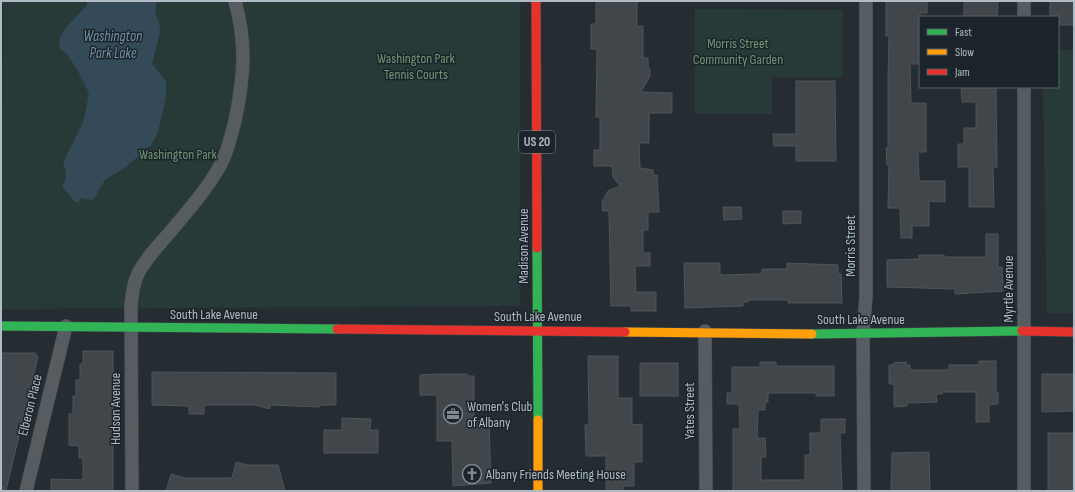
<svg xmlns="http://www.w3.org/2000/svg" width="1075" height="492" viewBox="0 0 1075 492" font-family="'Sofia Sans Condensed',sans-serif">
	<rect width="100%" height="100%" fill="#262d32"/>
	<path fill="#283a38" d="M 3,1 L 520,1 L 520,306 L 1,309 Z
		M 695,9 L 843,10 L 842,77 L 772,77 L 772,114 L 695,114 Z
		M 1058,49 L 1074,50 L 1074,313 L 1047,313 L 1043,87 L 1058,87 Z"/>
	<path fill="#354a58" d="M 87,1 L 157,1 L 155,13 L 159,22 L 160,32 L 152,64 L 166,81 L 166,97 L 158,132 L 151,145 L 127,166 L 105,180 L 93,200 L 80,198 L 79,203 L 74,201 L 62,186 C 67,180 67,170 63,163 L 84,120 L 89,93 L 78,71 L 67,54 L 59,48 L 60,37 L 65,29 L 87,5 Z"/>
	<path fill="#40464a" stroke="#4e5559" d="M 596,1 L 637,1 L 637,26 L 643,26 L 643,58 L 648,58 L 648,66 L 650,70 L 650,76 L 641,92 L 672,93 L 672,113 L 649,113 L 649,143 L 639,143 L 640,168 L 653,170 L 653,175 L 657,175 L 659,212 L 648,212 L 648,230 L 643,230 L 643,253 L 650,253 L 650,266 L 635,266 L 636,292 L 656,292 L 656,311 L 631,311 L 631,306 L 611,306 L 609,211 L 603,211 L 602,202 L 608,191 L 620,186 L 613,177 L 612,166 L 594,166 L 594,150 L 600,150 L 600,117 L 596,117 L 597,49 L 591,49 L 591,24 L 596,24 Z
		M 886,1 L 927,1 L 927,13 L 920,13 L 920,64 L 910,64 L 911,103 L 926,103 L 926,152 L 918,152 L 919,181 L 945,181 L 945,202 L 929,201 L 929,226 L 912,226 L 912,238 L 901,238 L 900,208 L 888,208 L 889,165 L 887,165 L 886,148 L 888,148 L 888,82 L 889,36 L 886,36 Z
		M 964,1 L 998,1 L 997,17 L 964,17 Z
		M 1050,1 L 1074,1 L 1074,25 L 1058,25 L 1058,17 L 1050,17 Z
		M 796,81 L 835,81 L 836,161 L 796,161 L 796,146 L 774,146 L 773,134 L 796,134 Z
		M 961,87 L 996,87 L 997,167 L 993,167 L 994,207 L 969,207 L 969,167 L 958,167 L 958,144 L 964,144 L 964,128 L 976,128 L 976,102 L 962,102 Z
		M 723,207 L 741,207 L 742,219 L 724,220 Z
		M 783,211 L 801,211 L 801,223 L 783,224 Z
		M 986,234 L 998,234 L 998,267 L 1002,267 L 1003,291 L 955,294 L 955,289 L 887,287 L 887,260 L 919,259 L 919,255 L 944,255 L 945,257 L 986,257 Z
		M 684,263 L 720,263 L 720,275 L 758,274 L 762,273 L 762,269 L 787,269 L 787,263 L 838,265 L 838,274 L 841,274 L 842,303 L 788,303 L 788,300 L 748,300 L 748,302 L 743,302 L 743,306 L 685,308 Z
		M 83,351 L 113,351 L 113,491 L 51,491 L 51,479 L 83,480 L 83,458 L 79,458 L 79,446 L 69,445 L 69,414 L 73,414 L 73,396 L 76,396 L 76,380 L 80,380 L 80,364 L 83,364 Z
		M 1,353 L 35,353 L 38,357 L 6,490 L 1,490 Z
		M 588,356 L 618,356 L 618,398 L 632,398 L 632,425 L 642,424 L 642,462 L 634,462 L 634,486 L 623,486 L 623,491 L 606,491 L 606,456 L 586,456 L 585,425 L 589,425 Z
		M 979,361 L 996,361 L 996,393 L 998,393 L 998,404 L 989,405 L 989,422 L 976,422 L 976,392 L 942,392 L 942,394 L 936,394 L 937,402 L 907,403 L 907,406 L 894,407 L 894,384 L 889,384 L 889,365 L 893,365 L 893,363 L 906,362 L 906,365 L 910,365 L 910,370 L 949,370 L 949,365 L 979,365 Z
		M 760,362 L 776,362 L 776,366 L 834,366 L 834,396 L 816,396 L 816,393 L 770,393 L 768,394 L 768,402 L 765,402 L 765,410 L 758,410 L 757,438 L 765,438 L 766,457 L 761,457 L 761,480 L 805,480 L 805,455 L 810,455 L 810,433 L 821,433 L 821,419 L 845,419 L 845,433 L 840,433 L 842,491 L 733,491 L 733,429 L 740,429 L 739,404 L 727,404 L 727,393 L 732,393 L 732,367 L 760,367 Z
		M 640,363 L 678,363 L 678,396 L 640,396 Z
		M 152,372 L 336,373 L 336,405 L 320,405 L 320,407 L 270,405 L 270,409 L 255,405 L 204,405 L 204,414 L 189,414 L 189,406 L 152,405 Z
		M 436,374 L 467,374 L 467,376 L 474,376 L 474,420 L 489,422 L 491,483 L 453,486 L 452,441 L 437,441 L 437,395 L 420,395 L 420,375 Z
		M 1042,374 L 1074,374 L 1074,411 L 1042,412 Z
		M 342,418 L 371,419 L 370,430 L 378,430 L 378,453 L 324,453 L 324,430 L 342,430 Z
		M 1048,433 L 1074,433 L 1074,491 L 1048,491 Z
		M 929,452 L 930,491 L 891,491 L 892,453 Z
		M 236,462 L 248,465 L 278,465 L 285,491 L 166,491 L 171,474 L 185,478 L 232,478 Z"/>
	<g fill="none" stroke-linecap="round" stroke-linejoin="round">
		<g stroke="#44494d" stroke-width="14">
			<path id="street" d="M 1024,1 L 1024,17
				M 1024,87 L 1024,491
				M 705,331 L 706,491
				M 26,491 L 66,326
				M 132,491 L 131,305 C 132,295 133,285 137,276 C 144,259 164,240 176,225 C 192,206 209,186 221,164 C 228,151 231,135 235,121 C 244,78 247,44 235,1
				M 864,491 L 863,334 L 866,296 L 866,1"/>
		</g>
		<g stroke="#44494d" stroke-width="10">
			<path id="fast" d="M 537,248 L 538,420
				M 1,326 L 337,329
				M 812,334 L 1022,331"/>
		</g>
		<g stroke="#44494d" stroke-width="10">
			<path id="slow" d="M 625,332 L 812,334
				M 538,420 L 538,491"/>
		</g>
		<g stroke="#44494d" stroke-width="10">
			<path id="jam" d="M 536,1 L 537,248
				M 337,329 L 625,332
				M 1022,331 L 1074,332"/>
		</g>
		<use href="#street" stroke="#565c60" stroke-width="13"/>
		<use href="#fast" stroke="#30b455" stroke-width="9"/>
		<use href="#slow" stroke="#ff9f0a" stroke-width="9"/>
		<use href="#jam" stroke="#e5322d" stroke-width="9"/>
	</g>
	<defs>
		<g id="office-ring" transform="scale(1)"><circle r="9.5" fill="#1b242b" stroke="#808990" stroke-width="1.5"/><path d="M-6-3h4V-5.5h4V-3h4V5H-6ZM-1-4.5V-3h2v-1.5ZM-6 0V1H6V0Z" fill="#808990"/></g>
		<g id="church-ring" transform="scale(1)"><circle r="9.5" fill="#1b242b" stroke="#808990" stroke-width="1.5"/><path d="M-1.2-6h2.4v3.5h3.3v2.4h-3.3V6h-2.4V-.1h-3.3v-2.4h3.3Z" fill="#808990"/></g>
	</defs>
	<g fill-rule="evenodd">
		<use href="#office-ring" x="453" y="414"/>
		<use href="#church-ring" x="472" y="474"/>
	</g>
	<g text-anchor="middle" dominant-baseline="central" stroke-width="3" stroke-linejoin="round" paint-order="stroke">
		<rect fill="#1b242b" stroke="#838e95" stroke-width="1" x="519" y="131" width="36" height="22" rx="3"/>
		<g font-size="13" font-weight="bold" fill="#b0bbc3">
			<text x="537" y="142">US 20</text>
		</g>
		<g font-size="14" fill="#709773" stroke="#1b242b">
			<text x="738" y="43">Morris Street<tspan x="738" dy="16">Community Garden</tspan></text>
			<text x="416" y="58">Washington Park<tspan x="416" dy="16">Tennis Courts</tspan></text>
			<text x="178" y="154">Washington Park</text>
		</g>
		<g font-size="14" fill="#b0bbc3" stroke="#1b242b">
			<text transform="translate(523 246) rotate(-90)">Madison Avenue</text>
			<text transform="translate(850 246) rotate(-90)">Morris Street</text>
			<text transform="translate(1008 289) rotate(-90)">Myrtle Avenue</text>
			<text x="214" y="314">South Lake Avenue</text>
			<text x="538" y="316">South Lake Avenue</text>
			<text x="861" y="319">South Lake Avenue</text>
			<text transform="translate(30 405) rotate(-76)">Elberon Place</text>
			<text transform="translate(115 409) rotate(-90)">Hudson Avenue</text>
			<text transform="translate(689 411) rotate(-90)">Yates Street</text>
		</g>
		<g font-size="14" fill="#b0bbc3" stroke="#1b242b" text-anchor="start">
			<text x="467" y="406">Women's Club<tspan x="467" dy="16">of Albany</tspan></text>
			<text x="486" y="474">Albany Friends Meeting House</text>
		</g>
		<g font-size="15" font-style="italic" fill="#7291a5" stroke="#1b242b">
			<text x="113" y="36">Washington<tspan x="113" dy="17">Park Lake</tspan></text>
		</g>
	</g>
	<rect width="1075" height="492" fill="none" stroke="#b0bbc3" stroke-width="4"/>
	<rect x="919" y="16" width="140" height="72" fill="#1b242b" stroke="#576068"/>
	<rect x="927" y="29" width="20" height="6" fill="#30b455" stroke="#576068"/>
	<text x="955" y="36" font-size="12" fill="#b0bbc3">Fast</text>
	<rect x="927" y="49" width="20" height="6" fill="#ff9f0a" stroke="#576068"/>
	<text x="955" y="56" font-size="12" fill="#b0bbc3">Slow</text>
	<rect x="927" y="69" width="20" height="6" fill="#e5322d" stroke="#576068"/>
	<text x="955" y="76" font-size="12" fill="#b0bbc3">Jam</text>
</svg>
